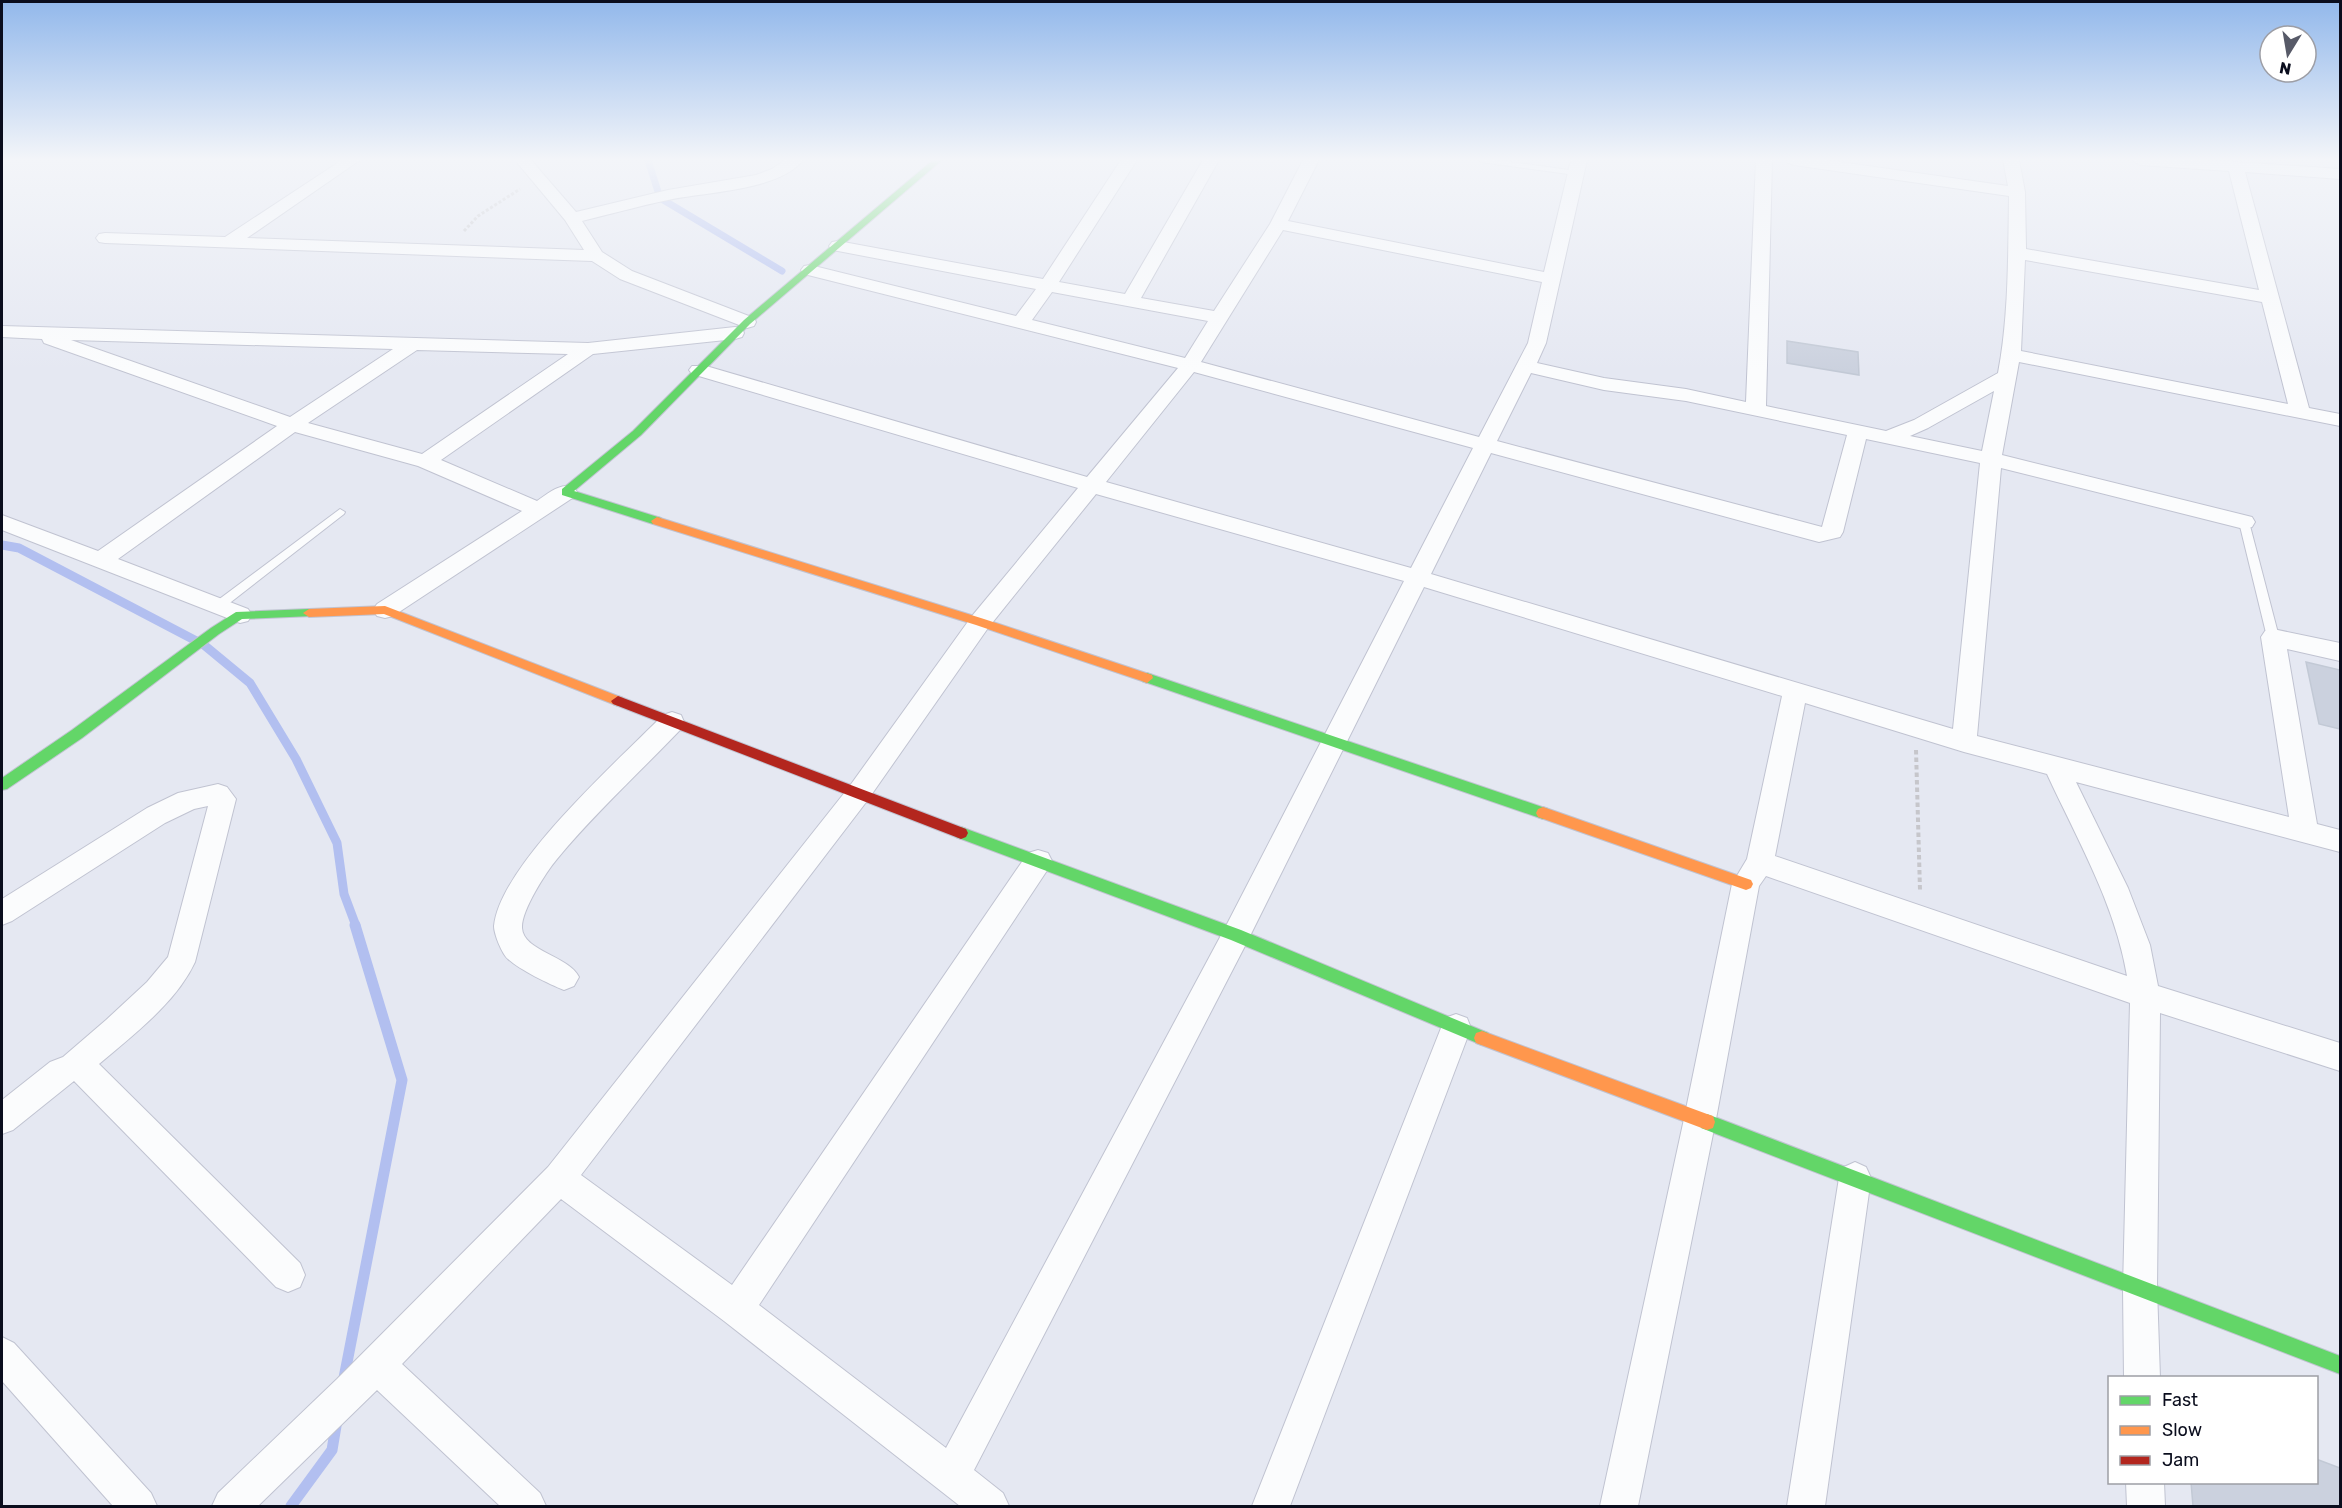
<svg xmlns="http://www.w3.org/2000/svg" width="2342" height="1508" viewBox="0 0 2342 1508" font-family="Rubik,sans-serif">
	<rect width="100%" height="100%" fill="#e5e8f2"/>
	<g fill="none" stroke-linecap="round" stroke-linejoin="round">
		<path stroke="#b2bff0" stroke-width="7" d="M 648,160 L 660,198 L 782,271"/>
		<path stroke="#b2bff0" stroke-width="9" d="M 2,545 L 19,548 L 204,645 L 250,683 L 296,759 L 337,843 L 344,894 L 356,926"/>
		<path stroke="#b2bff0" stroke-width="11" d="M 343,1383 L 402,1080 L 355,925
			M 291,1506 L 332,1450 L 337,1420"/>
	</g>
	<path fill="#cbd1de" stroke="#c2c9d5" stroke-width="1.5" d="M 1787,341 L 1858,352 L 1859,375 L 1787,363 Z
		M 2306,662 L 2340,670 L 2340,729 L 2319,724 Z
		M 2316,1459 L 2340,1468 L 2340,1506 L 2193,1506 L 2191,1482 L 2316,1482 Z"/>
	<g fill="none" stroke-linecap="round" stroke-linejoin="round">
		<g stroke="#c0c3d1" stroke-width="2">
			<path id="lane" d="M 1477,160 L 1496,160 L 1576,171 L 1580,173 L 1576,175 L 1481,162 Z
				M 340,509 L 345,512 L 344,514 L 222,609 L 214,609 L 213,606 L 214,603 Z
				M 2244,519 L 2249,522 L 2279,637 L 2273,641 L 2267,637 L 2239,522 Z"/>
		</g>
		<g stroke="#c0c3d1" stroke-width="2">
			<path id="street" d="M 342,160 L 360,160 L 247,238 L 584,250 L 565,220 L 515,160 L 531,160 L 576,212 L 668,190 L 756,175 L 772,169 L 785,160 L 803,160 C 779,191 704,192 668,200 C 639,206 611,214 582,221 L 602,252 L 632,271 L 754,318 L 756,322 L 754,326 L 747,328 L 620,279 L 592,261 L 105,243 L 99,242 L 96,238 L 99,234 L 105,233 L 225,237 Z
				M 1121,160 L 1137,160 L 1059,282 L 1125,294 L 1203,160 L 1219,160 L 1141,298 L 1214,311 L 1270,224 L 1303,160 L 1319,160 L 1288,221 L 1544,272 L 1571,160 L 1587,160 L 1546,343 L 1537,363 L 1604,378 L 1686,389 L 1746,402 L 1756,160 L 1772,160 L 1766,406 L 1886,431 L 1914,420 L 1998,373 C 2009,316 2008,254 2009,196 L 1794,165 L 1788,163 L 1786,160 L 1826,160 L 2008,186 L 2003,160 L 2019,160 L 2025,192 L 2026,249 L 2259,290 L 2229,171 L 2140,165 L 2132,160 L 2206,160 L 2340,169 L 2340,179 L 2245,172 L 2309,408 L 2340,414 L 2340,426 L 2019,362 L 2002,455 L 2244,515 L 2252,517 L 2255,522 L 2252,527 L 2244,529 L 2001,468 L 1977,736 L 2289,817 L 2261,637 L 2265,631 L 2273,629 L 2340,643 L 2340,661 L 2287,649 L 2317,824 L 2340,830 L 2340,852 L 2076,782 L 2128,888 L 2150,945 L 2158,986 L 2340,1043 L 2340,1071 L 2160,1013 L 2157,1288 L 2160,1378 L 2124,1378 L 2123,1288 L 2130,1003 L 1766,876 L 1759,886 L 1716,1119 L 1638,1506 L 1600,1506 L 1684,1119 L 1732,884 L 1747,859 L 1782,696 L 1424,587 L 1246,944 L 974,1470 L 1003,1493 L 1009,1506 L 960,1506 L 724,1321 L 561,1199 L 402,1364 L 540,1493 L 546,1506 L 500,1506 L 377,1390 L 258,1506 L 212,1506 L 218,1493 L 337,1379 L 548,1167 L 849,787 L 972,616 L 1078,488 L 692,374 L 689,370 L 692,366 L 706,366 L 1087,477 L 1178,368 L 804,274 L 801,270 L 804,266 L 810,265 L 1016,316 L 1036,289 L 838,251 L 832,250 L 829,246 L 832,242 L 838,241 L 1043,279 ZM 1283,230 L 1542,282 L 1528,343 L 1479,437 L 1201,362 ZM 2025,260 L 2262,302 L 2288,404 L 2021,351 ZM 1052,292 L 1208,321 L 1185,358 L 1032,320 ZM 1194,372 L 1473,448 L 1411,568 L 1106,482 ZM 1531,373 L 1604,390 L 1686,401 L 1847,435 L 1822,527 L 1497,441 ZM 1994,391 L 1982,451 L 1910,436 L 1928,428 ZM 1866,439 L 1980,463 L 1953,729 L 1431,574 L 1491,453 L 1819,542 L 1840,537 L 1843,532 ZM 1096,494 L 1404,581 L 1226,926 L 946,1448 L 759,1305 L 1048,869 L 1052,861 L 1048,853 L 1038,850 L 1028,853 L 732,1285 L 581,1175 L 867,801 L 988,628 ZM 1805,703 L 1964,752 L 2047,774 C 2077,839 2115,904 2127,976 L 1775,856 Z
				M 2,326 L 588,343 L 735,327 L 742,329 L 744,333 L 742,337 L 735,339 L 593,354 L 441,460 L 537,501 C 549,493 559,483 574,487 L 577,492 L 574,497 L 393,616 L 385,618 L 377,616 L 373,610 L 377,604 L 522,511 L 418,466 L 295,432 L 118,559 L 248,609 L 252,615 L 248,621 L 240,623 L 2,530 L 2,515 L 98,551 L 277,426 L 44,343 L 42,339 L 2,337 ZM 71,340 L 393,349 L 290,417 ZM 417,350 L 568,354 L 422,454 L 308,423 Z
				M 672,712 L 681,715 L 684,722 L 681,729 C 640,772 595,813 557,859 C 546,872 521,911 522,928 C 523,951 569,956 579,977 L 574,986 L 564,990 C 549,984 520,970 508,959 C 502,954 494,934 494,926 C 500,865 619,760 663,715 Z
				M 218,784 L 227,787 L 236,799 L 195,962 C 176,1003 133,1035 99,1064 L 300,1263 L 305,1275 L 300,1287 L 288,1292 L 276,1287 L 74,1081 L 13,1130 L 2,1134 L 2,1100 L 50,1062 L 63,1057 L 106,1020 L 147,982 L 168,957 L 208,806 L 194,809 L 165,823 L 12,921 L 2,925 L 2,899 L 147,808 L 178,793 Z
				M 1456,1014 L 1467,1018 L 1471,1028 L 1290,1506 L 1252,1506 L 1441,1028 L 1445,1018 Z
				M 1855,1162 L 1866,1167 L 1871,1178 L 1825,1506 L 1787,1506 L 1839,1178 L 1844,1167 Z
				M 2,1337 L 14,1343 L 151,1493 L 157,1506 L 113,1506 L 2,1381 Z
				M 2126,1482 L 2164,1482 L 2165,1506 L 2127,1506 Z"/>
		</g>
		<g stroke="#c0c3d1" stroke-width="2">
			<path id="fast" d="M 933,160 L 942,160 L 750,324 L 641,435 L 574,491 L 661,518 L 661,524 L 653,524 L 562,495 L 562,489 L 633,431 L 744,320 Z
				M 309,609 L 313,610 L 315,613 L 313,616 L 242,619 L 219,634 L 82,738 L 7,789 L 2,790 L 2,778 L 72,730 L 211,628 L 236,612 Z
				M 1147,673 L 1548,809 L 1550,813 L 1548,817 L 1543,819 L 1142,681 L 1141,678 Z
				M 961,827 L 1241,930 L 1488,1033 L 1490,1038 L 1488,1043 L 1482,1045 L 1231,940 L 956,837 L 954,833 L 956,829 Z
				M 1707,1114 L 2340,1356 L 2340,1374 L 1701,1128 L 1699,1122 L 1701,1116 Z"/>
		</g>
		<g stroke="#c0c3d1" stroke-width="2">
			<path id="slow" d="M 657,517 L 984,619 L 1152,675 L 1153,678 L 1147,683 L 1142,681 L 976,625 L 653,524 L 651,521 Z
				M 385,606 L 623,698 L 625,701 L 618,706 L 613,704 L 384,614 L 309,617 L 303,613 L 309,609 Z
				M 1543,807 L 1751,880 L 1753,884 L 1751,888 L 1746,890 L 1538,817 L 1536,813 L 1538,809 Z
				M 1482,1031 L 1707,1114 L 1713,1116 L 1715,1122 L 1713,1128 L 1707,1130 L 1476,1043 L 1474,1038 L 1476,1033 Z"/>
		</g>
		<g stroke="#c0c3d1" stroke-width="2">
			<path id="jam" d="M 618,696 L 966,829 L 968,833 L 966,837 L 961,839 L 956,837 L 613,704 L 611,701 Z"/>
		</g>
		<path stroke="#c6c6cb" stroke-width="3" stroke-dasharray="3 2" stroke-linecap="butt" d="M 464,231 L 478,216 L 520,189"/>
		<path stroke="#c6c6cb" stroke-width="4" stroke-dasharray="4.5 3" stroke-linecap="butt" d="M 1916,750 L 1920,890"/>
		<use href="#lane" fill="#fbfcfd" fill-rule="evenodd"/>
		<use href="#street" fill="#fbfcfd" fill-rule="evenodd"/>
		<use href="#fast" fill="#63d668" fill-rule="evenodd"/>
		<use href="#slow" fill="#ff974d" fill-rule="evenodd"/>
		<use href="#jam" fill="#b3261e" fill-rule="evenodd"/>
	</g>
	<linearGradient id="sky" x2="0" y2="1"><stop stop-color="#92b8eb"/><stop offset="0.43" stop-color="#f3f5f9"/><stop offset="1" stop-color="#f3f5f9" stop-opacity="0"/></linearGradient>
	<rect width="2342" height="371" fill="url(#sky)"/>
	<rect width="2342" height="1508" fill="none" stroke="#0a0d1d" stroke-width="6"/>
	<rect x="2108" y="1376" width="210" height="108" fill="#ffffff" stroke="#9d9ea5" stroke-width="1.5"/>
	<rect x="2120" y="1396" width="30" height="9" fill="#63d668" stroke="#9d9ea5" stroke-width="1.5"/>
	<text x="2162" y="1406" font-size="18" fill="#0a0d1d">Fast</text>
	<rect x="2120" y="1426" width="30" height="9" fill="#ff974d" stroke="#9d9ea5" stroke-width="1.5"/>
	<text x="2162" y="1436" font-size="18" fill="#0a0d1d">Slow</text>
	<rect x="2120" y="1456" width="30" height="9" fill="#b3261e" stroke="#9d9ea5" stroke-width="1.5"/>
	<text x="2162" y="1466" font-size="18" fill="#0a0d1d">Jam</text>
	<g transform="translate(2288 54) rotate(191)"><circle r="28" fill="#ffffff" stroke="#9d9ea5" stroke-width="1.5"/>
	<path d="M0-4.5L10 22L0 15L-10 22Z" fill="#575a68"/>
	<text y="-9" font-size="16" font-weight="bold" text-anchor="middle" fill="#0a0d1d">N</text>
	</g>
</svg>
